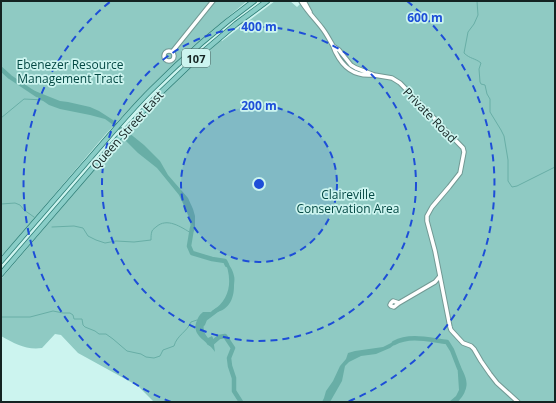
<svg xmlns="http://www.w3.org/2000/svg" width="556" height="403" viewBox="0 0 556 403" font-family="'Open Sans',sans-serif">
	<rect width="100%" height="100%" fill="#ccf4ef"/>
	<path fill="#8fcac3" d="M 1,1 L 247,1 L 191,48 L 147,90 L 105,135 L 13,243 L 1,256 Z
		M 275,1 L 290,1 L 297,7 L 303,1 L 555,1 L 555,402 L 154,402 L 138,386 L 78,353 L 61,335 L 55,334 L 42,348 C 26,350 15,344 1,336 L 1,279 L 142,114 L 175,81 L 221,40 L 222,41 Z"/>
	<path fill="#68aea6" d="M 30,89 L 60,101 L 68,102 L 90,107 L 99,111 L 113,120 L 144,145 L 160,161 L 168,175 L 188,198 L 193,209 L 195,216 L 195,226 L 194,231 L 191,233 L 190,219 L 179,195 L 157,168 L 138,153 L 124,139 L 123,134 L 116,127 L 105,119 L 90,115 L 60,109 L 49,105 L 33,94 Z
		M 224,259 L 225,260 C 229,264 233,270 234,276 C 235,279 234,283 234,286 C 234,300 228,311 213,313 L 212,311 C 231,299 233,279 224,259 Z
		M 203,312 L 211,312 C 204,320 200,329 208,338 L 212,336 L 213,338 L 215,352 C 210,342 192,337 196,323 C 198,318 199,315 203,312 Z
		M 397,340 L 400,340 L 398,342 L 390,348 L 376,354 L 361,356 L 349,362 L 345,366 L 342,381 L 330,402 L 322,402 L 324,398 L 326,391 L 333,381 L 340,366 L 346,359 L 348,353 L 355,351 L 383,347 Z
		M 457,360 C 462,370 470,380 465,391 C 464,395 460,399 458,402 L 449,402 L 456,396 L 459,390 Z"/>
	<g fill="none" stroke-linecap="round" stroke-linejoin="round">
		<path stroke="#68aea6" stroke-width="1" d="M 477,1 L 478,15 L 474,24 L 468,32 L 464,53 C 470,59 475,58 481,63 L 479,69 L 480,82 L 481,84 L 485,85 L 487,94 L 490,99 L 490,112 L 501,130 L 504,136 L 508,160 L 508,181 L 512,187 L 517,186 L 555,167
			M 1,118 L 24,99 L 44,100
			M 1,204 L 15,203 L 20,205 L 24,210 L 34,217
			M 52,227 L 74,226 L 83,228 L 88,236 L 96,240 L 105,243 L 116,241 L 134,242 L 151,240 C 151,237 151,234 152,231 C 153,229 155,228 156,227 C 167,217 181,227 191,233
			M 1,317 L 30,317 L 53,311 L 63,313 L 70,313 L 73,315 L 74,319 L 82,319 L 83,325 L 85,327 L 95,331 L 99,334 L 106,334 L 113,339 L 127,351 L 141,354 L 146,357 L 154,358 L 160,356 L 163,350 L 174,346 C 177,335 187,332 191,322 L 197,320"/>
		<path stroke="#68aea6" stroke-width="4.5" d="M 1,69 L 10,77 L 37,95
			M 192,228 L 189,246 L 192,253 L 212,259 L 225,261 L 227,265
			M 203,324 L 205,319 L 217,310
			M 209,343 L 211,344 L 219,337 L 225,336 L 233,348 L 229,358 L 230,366 L 234,378 L 234,391 L 241,402
			M 394,343 C 410,334 430,340 447,342 L 452,350 L 459,368"/>
		<g stroke="#729994" stroke-width="5.5">
			<path id="minor" d="M 301,1 C 307,11 315,19 322,28 C 326,33 329,39 332,44 C 334,47 334,50 336,53 C 343,67 354,76 371,75
				M 304,1 L 310,12
				M 333,46 L 339,50 L 351,65 L 356,68 L 374,75 L 392,78 L 400,83 L 463,148 L 464,152 L 460,173 L 449,187 L 432,207 L 427,216 L 427,221 L 435,251 L 450,327 L 451,330 L 463,343 L 471,346 L 474,349 L 481,361 L 490,374 L 497,383 L 518,402
				M164 56a5 5 0 1 1 10 0a5 5 0 1 1-10 0Z
				M 172,52 L 213,1
				M 399,303 L 394,307 L 391,306 L 390,305 L 391,303 L 393,301 L 399,303 L 435,282 L 440,276"/>
		</g>
		<g stroke="#2d7c75" stroke-width="6">
			<path id="major" d="M 1,261 C 29,229 56,197 84,165 C 106,140 127,114 151,90 C 183,58 217,28 254,1
				M 1,274 L 114,143 L 156,97 L 203,52 L 236,24 L 267,1"/>
		</g>
		<use href="#minor" stroke="#fff" stroke-width="3.5"/>
		<use href="#major" stroke="#89cdc7" stroke-width="4.5"/>
	</g>
	<circle cx="259" cy="184" r="78" fill="#1d4ed8" fill-opacity=".12"/>
	<g fill="none" stroke="#1d4ed8" stroke-width="2" stroke-dasharray="7 5">
		<circle cx="259" cy="184" r="78"/>
		<circle cx="259" cy="184" r="157"/>
		<path d="M171 402A235 235 0 0 1 111 1M407 1A235 235 0 0 1 347 402"/>
	</g>
	<g text-anchor="middle" dominant-baseline="central" stroke-width="3.5" stroke-linejoin="round" paint-order="stroke">
		<rect fill="#ccf4ef" stroke="#4b6260" stroke-width="1" x="182" y="49" width="28" height="18" rx="3"/>
		<g font-size="11" font-weight="bold" fill="#142322">
			<text x="196" y="58">107</text>
		</g>
		<g font-size="12" fill="#044843" stroke="#ccf4ef">
			<text x="70" y="64">Ebenezer Resource<tspan x="70" dy="14">Management Tract</tspan></text>
			<text x="348" y="194">Claireville<tspan x="348" dy="14">Conservation Area</tspan></text>
		</g>
		<g font-size="12" fill="#142322" stroke="#ccf4ef">
			<text transform="translate(430 115) rotate(46)">Private Road</text>
			<text transform="translate(127 130) rotate(-48)">Queen Street East</text>
		</g>
	</g>
	<circle cx="259" cy="184" r="6" fill="#1d4ed8" stroke="#ccf4ef" stroke-width="2"/>
	<g font-size="12" text-anchor="middle" font-weight="bold" fill="#1d4ed8" stroke="#ccf4ef" stroke-width="3.5" stroke-linejoin="round" paint-order="stroke">
		<text x="425" y="22">600 m</text>
		<text x="259" y="31">400 m</text>
		<text x="259" y="110">200 m</text>
	</g>
	<rect width="556" height="403" fill="none" stroke="#142322" stroke-width="4"/>
</svg>
